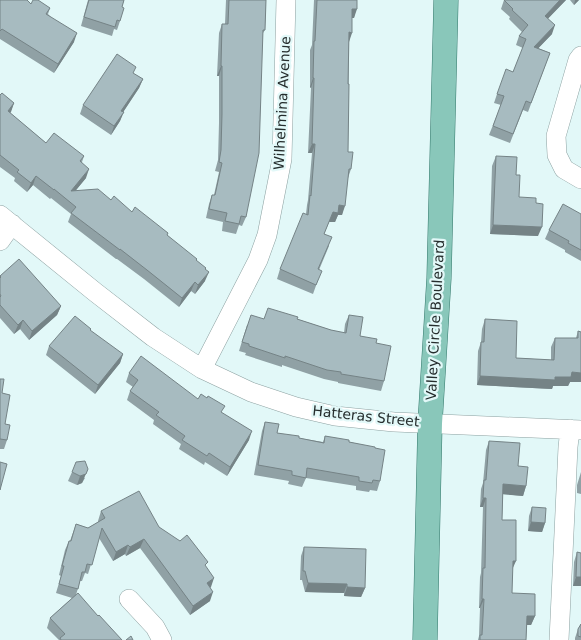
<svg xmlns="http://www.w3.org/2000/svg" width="581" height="640" viewBox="0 0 581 640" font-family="'DejaVu Sans',sans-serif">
	<rect width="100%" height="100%" fill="#e2f8f8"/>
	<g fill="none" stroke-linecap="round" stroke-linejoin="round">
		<g stroke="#8ca1a1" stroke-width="20">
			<path id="minor" d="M 581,56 L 578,60 L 556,136 L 557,155 L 564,169 L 581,179
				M 0,215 L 95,292 L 153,337 L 202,369 L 251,392 L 296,407 L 335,416 L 394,422 L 581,430
				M 0,241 L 12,224
				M 202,369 L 258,260 L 267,235 L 282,159 L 286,0
				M 129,599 L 155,627 L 162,640
				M 559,640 L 568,447 L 570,429"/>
		</g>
		<g stroke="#33786b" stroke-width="25">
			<path id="major" d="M 425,640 L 430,423 L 439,278 L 446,0"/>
		</g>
		<use href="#minor" stroke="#fff" stroke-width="19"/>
		<use href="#major" stroke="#89c7ba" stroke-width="24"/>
	</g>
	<path fill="#90a1a5" d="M 0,0 L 31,4 L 50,8 L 48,14 L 74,42 L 54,73 L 0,39 Z
		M 88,0 L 124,0 L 122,7 L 120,21 L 117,30 L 114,29 L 112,36 L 81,26 Z
		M 226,0 L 266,0 L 265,30 L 263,33 L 246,217 L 242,226 L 239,225 L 236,234 L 222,231 L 223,222 L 206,218 L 209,204 L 212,195 L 214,195 L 219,172 L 215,171 L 218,160 L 219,123 L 219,76 L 217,76 L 219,33 L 222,24 L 225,24 Z
		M 314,0 L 357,0 L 354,18 L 352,18 L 349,41 L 348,152 L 351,169 L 348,178 L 342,215 L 338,215 L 335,222 L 329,222 L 324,234 L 329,246 L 319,270 L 318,280 L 313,294 L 277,279 L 280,269 L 306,214 L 307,205 L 308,200 L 312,153 L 308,153 L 311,88 L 310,87 L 310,50 L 312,45 Z
		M 504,0 L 566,0 L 548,18 L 552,34 L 538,48 L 550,53 L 528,112 L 523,110 L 510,143 L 489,135 L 501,105 L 494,103 L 497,94 L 513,72 L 523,48 L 516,45 L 519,36 L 522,32 L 509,19 L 510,17 L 501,9 Z
		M 570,0 L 579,0 L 574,5 Z
		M 134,74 L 143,79 L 139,88 L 123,112 L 120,121 L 111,135 L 80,114 L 83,105 Z
		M 0,95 L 14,103 L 10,113 L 46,143 L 84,156 L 82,162 L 86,178 L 75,191 L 111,200 L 132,212 L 168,233 L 167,235 L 205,269 L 205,281 L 195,294 L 191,291 L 179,307 L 144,279 L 117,259 L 116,259 L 68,222 L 71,214 L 51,198 L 50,199 L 33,185 L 27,192 L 14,181 L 15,178 L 0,167 Z
		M 496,156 L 516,175 L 519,197 L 538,236 L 490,234 L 492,166 Z
		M 581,214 L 581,261 L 565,252 L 565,250 L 545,239 L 549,230 Z
		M 0,276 L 61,306 L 57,315 L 29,340 L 20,329 L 14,334 L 0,318 Z
		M 349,315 L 360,336 L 376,343 L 384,381 L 381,391 L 338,383 L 338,382 L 324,379 L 282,365 L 282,367 L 245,355 L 246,353 L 239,351 L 247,325 L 297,319 L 331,330 L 344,333 L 345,324 Z
		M 485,319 L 516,358 L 551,360 L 551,347 L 555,338 L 576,338 L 578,331 L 581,332 L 581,382 L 570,382 L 568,386 L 553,386 L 552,389 L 477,385 L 478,351 L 481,342 L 482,329 Z
		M 49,346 L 123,354 L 120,363 L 95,394 L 46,355 Z
		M 129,373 L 198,399 L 222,413 L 249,440 L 227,476 L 205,462 L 204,465 L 179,449 L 181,444 L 153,424 L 154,420 L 127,400 L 130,391 L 133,387 L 126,382 Z
		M 0,379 L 7,440 L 4,449 L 0,449 Z
		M 265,422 L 277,433 L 299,438 L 323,442 L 325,436 L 375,448 L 380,481 L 377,491 L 370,490 L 369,492 L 356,490 L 356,486 L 306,478 L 302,487 L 288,484 L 289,481 L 254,475 L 262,431 Z
		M 489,441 L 518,466 L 526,486 L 523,496 L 503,494 L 502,520 L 512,570 L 512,593 L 535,616 L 531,625 L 527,625 L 526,640 L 478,640 L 479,636 L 480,608 L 479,608 L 480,577 L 481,573 L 483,507 L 480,507 L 481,489 L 483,483 L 486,450 Z
		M 72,472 L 85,478 L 82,483 L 77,485 L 68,481 Z
		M 581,472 L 581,494 L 577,493 L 577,485 Z
		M 532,507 L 545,523 L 542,532 L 528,531 L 529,516 Z
		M 101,511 L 159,527 L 206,567 L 211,587 L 210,588 L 210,601 L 190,615 L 140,548 L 126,556 L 125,554 L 113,561 L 99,538 L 88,574 L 85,573 L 82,581 L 80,581 L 76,595 L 122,640 L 59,640 L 47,628 L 50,618 L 72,598 L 56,593 L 61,576 L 59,575 L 65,550 L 69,541 L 70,541 L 76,524 L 88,528 L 98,522 L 98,521 Z
		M 304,547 L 365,588 L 361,597 L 344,596 L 344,593 L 305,592 L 302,580 L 300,580 L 301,556 Z
		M 577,552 L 581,586 L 573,586 L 574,562 Z
		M 581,624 L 581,640 L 575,640 L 575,638 L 578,629 Z"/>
	<path fill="#758386" d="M 560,0 L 566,0 L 542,25 L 545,16 Z
		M 575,0 L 579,0 L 574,5 Z
		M 352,9 L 357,9 L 354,18 L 349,18 Z
		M 555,25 L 552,34 L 531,56 L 534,47 Z
		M 349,32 L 352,33 L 349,42 Z
		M 77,33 L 74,42 L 54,73 L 58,64 Z
		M 221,66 L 222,66 L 219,76 L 217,76 Z
		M 313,78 L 314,78 L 311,88 L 310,87 Z
		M 143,79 L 139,88 L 118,120 L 121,111 Z
		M 14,103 L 11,112 L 4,120 L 8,111 Z
		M 124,112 L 120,121 L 111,135 L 114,126 Z
		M 312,144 L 315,144 L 312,153 L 308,153 Z
		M 89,169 L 86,178 L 68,200 L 71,191 Z
		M 36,176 L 33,185 L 27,192 L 31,183 Z
		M 339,205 L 345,206 L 342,215 L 338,215 L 335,222 L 329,222 L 320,243 L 333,212 Z
		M 493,225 L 542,227 L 538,236 L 490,234 Z
		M 209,272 L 205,281 L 195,294 L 198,285 Z
		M 195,282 L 191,291 L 179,307 L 182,298 Z
		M 61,306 L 57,315 L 29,340 L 32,331 Z
		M 23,320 L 20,329 L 14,334 L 18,325 Z
		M 123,354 L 120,363 L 95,394 L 98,385 Z
		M 572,372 L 581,373 L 581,382 L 570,382 L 568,386 L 553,386 L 552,389 L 477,385 L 480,376 L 555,377 Z
		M 252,431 L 249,440 L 227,476 L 230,467 Z
		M 88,469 L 82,483 L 77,485 L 80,476 Z
		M 503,484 L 526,486 L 523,496 L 500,494 Z
		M 483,498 L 486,498 L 483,507 L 480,507 Z
		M 531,522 L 545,523 L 542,532 L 528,531 Z
		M 144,539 L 140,548 L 126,556 L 130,547 Z
		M 128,545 L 125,554 L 113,561 L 116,552 Z
		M 513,561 L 516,561 L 512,570 Z
		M 576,577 L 581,577 L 581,586 L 573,586 Z
		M 214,578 L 211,587 L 203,592 L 207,583 Z
		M 308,583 L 347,584 L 344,593 L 305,592 Z
		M 347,587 L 365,588 L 361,597 L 344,596 Z
		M 213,592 L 210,601 L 190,615 L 193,606 Z
		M 482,599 L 484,599 L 480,608 L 479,608 Z
		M 527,616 L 535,616 L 531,625 L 524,625 Z"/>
	<path fill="#a7bbc0" stroke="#758386" d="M 0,0 L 27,0 L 31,4 L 33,0 L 38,0 L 50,8 L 46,14 L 77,33 L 58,64 L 2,29 L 0,31 Z
		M 89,0 L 124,0 L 122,7 L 124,8 L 120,21 L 117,20 L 115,27 L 84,17 Z
		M 229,0 L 266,0 L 265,30 L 263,30 L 259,153 L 246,217 L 241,216 L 239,224 L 225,221 L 227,213 L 209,209 L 212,195 L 215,195 L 222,163 L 219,162 L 221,150 L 222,114 L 222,66 L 221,66 L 222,24 L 228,24 Z
		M 317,0 L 357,0 L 357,9 L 352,9 L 352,33 L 349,32 L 348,84 L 349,84 L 348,152 L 353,152 L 351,169 L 349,169 L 345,206 L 339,205 L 338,213 L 333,212 L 324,234 L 332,237 L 318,269 L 322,271 L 316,285 L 280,269 L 303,213 L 308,215 L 310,195 L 311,196 L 315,144 L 312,144 L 314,78 L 313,78 L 314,41 L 315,41 Z
		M 504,0 L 560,0 L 545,16 L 555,25 L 534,47 L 550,53 L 531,103 L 526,101 L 513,134 L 493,126 L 504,96 L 497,94 L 506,69 L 513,72 L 526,39 L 519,36 L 528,25 L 512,10 L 513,9 Z
		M 117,54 L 136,67 L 133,73 L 143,79 L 121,111 L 124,112 L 114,126 L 83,105 Z
		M 2,93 L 14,103 L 8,111 L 46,143 L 54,133 L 84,156 L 80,161 L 89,169 L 71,191 L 98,189 L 111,200 L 114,196 L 132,212 L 135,207 L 168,233 L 167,235 L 197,259 L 196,260 L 206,268 L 205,269 L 209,272 L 198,285 L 195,282 L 182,298 L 147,270 L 120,249 L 120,250 L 71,213 L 76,207 L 54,189 L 54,190 L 36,176 L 31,183 L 17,172 L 19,170 L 0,155 L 0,95 Z
		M 496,156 L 517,157 L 516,175 L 520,175 L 519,197 L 536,198 L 536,203 L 543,204 L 542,227 L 493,225 Z
		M 563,204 L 581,214 L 581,250 L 568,243 L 569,241 L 549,230 Z
		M 19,259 L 61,306 L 32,331 L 23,320 L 18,325 L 0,305 L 0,297 L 1,296 L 0,294 L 0,278 L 1,277 L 0,276 Z
		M 268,308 L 298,317 L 297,319 L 331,330 L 346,333 L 349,315 L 363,317 L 360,336 L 377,339 L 376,343 L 391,346 L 384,381 L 341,374 L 341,372 L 327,370 L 285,356 L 285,358 L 249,346 L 249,344 L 242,342 L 251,315 L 264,319 Z
		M 75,316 L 91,329 L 90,330 L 123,354 L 98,385 L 49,346 Z
		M 485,319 L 517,321 L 516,358 L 554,360 L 555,338 L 578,338 L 578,331 L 581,332 L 581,373 L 572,372 L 571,377 L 555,377 L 555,380 L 480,376 L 481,342 L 484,342 Z
		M 141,356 L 198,399 L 201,394 L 207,398 L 208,396 L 225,406 L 221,412 L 252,431 L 230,467 L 209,453 L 207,456 L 182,440 L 185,436 L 156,415 L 159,412 L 130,391 L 138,380 L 129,373 Z
		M 0,379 L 4,379 L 2,393 L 10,395 L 5,424 L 10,425 L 7,440 L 0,439 Z
		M 265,422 L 279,424 L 277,433 L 299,436 L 299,438 L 324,443 L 325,436 L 349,440 L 349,442 L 375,447 L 375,448 L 385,450 L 380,481 L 373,480 L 372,483 L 359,481 L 359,477 L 307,468 L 306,478 L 292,475 L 292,471 L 258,465 Z
		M 489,441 L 520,443 L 518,466 L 528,467 L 526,486 L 503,484 L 502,520 L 516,520 L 516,561 L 513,561 L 512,593 L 535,594 L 535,616 L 527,616 L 526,640 L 480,640 L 480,635 L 482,635 L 484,599 L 482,599 L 483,568 L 485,568 L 486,498 L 483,498 L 484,480 L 486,480 Z
		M 85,461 L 88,469 L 86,474 L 80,476 L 72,472 L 76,462 Z
		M 0,462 L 7,464 L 0,490 Z
		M 139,491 L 159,527 L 180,541 L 187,535 L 208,562 L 205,565 L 214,578 L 207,583 L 213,592 L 193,606 L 144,539 L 130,547 L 128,545 L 116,552 L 102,528 L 92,565 L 87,564 L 85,572 L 82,572 L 78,589 L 59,584 L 64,566 L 62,566 L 69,541 L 71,541 L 76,524 L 88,528 L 105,518 L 101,511 Z
		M 532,507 L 546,508 L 545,523 L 531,522 Z
		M 304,547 L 366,549 L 365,588 L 347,587 L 347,584 L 308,583 L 305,571 L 303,571 Z
		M 577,552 L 581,553 L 581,577 L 576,577 Z
		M 78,593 L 98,616 L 99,615 L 122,640 L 61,640 L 60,638 L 65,634 L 50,618 Z
		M 581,624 L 581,637 L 578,636 L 578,629 Z
		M 131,636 L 133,640 L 126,640 Z"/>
	<g text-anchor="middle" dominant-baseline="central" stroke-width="4.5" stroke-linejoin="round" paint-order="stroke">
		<g font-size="14" fill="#252d2d" stroke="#e2f8f8">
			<text transform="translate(282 103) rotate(-87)">Wilhelmina Avenue</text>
			<text transform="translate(435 320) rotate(-87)">Valley Circle Boulevard</text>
			<text transform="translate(366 416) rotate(6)">Hatteras Street</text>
		</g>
	</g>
</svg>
